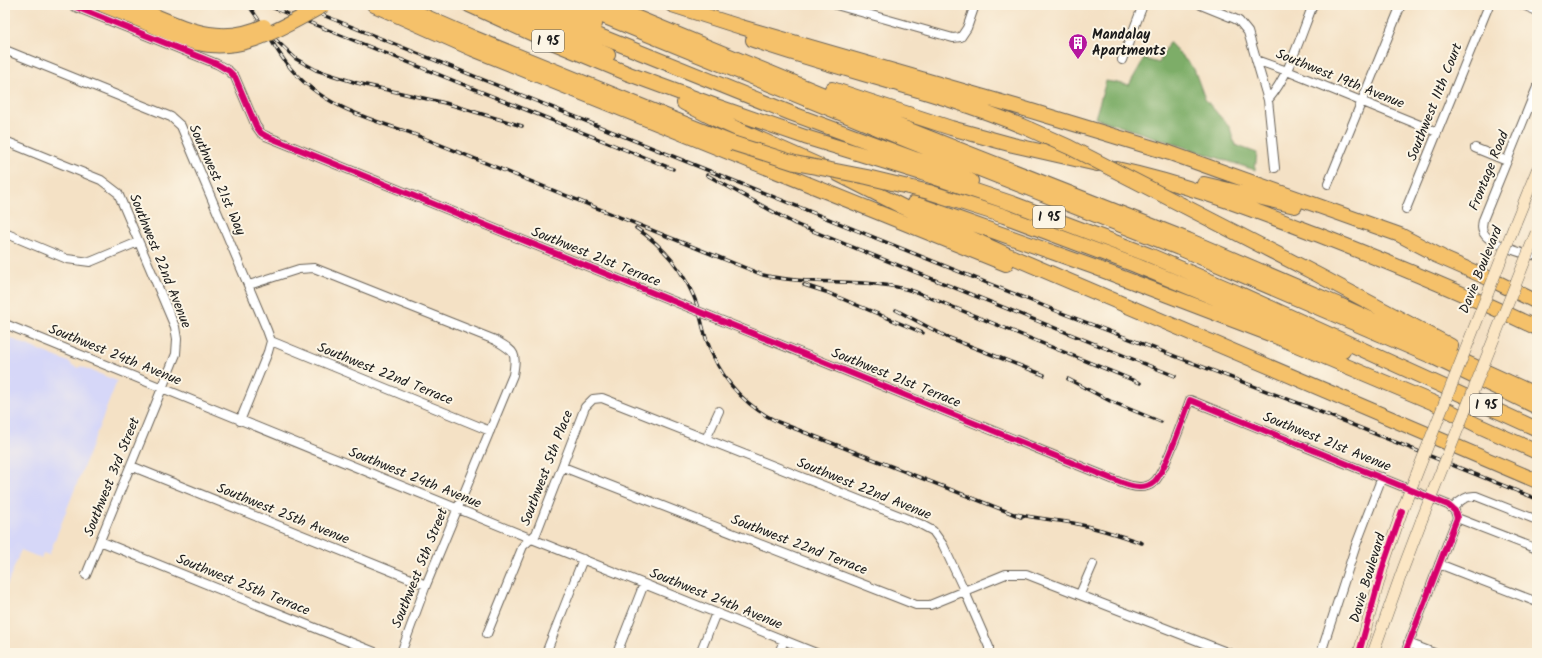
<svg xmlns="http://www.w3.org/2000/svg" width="1542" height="658" viewBox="0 0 1542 658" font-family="Kalam,sans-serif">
	<rect width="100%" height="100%" fill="#fcf5e5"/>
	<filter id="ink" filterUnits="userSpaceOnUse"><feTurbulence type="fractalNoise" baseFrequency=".025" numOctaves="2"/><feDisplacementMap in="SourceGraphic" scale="8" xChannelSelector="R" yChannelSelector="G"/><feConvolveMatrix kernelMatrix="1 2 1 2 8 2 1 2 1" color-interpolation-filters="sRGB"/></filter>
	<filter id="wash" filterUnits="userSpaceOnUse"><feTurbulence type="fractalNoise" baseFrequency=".012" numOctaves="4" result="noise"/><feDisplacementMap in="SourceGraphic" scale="16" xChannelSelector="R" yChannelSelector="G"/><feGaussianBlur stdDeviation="0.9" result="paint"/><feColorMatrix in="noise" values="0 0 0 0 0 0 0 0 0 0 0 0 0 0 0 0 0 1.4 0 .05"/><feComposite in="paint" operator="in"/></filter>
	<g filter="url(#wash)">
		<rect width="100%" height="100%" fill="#f4e1c5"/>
		<path fill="#d6d7f8" d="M 5,336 L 71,363 L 71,365 L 79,368 L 80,366 L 117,381 L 49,555 L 43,553 L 41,558 L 21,550 L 5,590 Z"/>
		<path fill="#7dad68" stroke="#4c6442" d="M 1169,42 L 1194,69 L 1205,99 L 1230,128 L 1235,145 L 1257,153 L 1255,170 L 1095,118 L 1106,81 L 1129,85 L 1144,59 L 1159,63 Z"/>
	</g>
	<g filter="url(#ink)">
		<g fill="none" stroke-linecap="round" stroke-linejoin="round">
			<g stroke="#686157" stroke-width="10">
				<path id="street" d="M 71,5 L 217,64 L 229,71 L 235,77 L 256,126 L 261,133 L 266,136 L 1122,483 C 1133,487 1145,490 1154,482 C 1163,475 1185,414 1190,400 L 1448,505 L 1455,511 L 1457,518 L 1405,653
					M 836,5 L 953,38 L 961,37 L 967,28 L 975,5
					M 1201,5 L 1233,18 L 1239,21 L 1248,32 L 1268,100 L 1275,168
					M 1523,5 L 1537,11
					M 5,50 L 171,117 L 181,126 L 267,330 L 271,341 L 268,352 L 240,421
					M 1122,60 L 1143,5
					M 1256,60 L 1287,71 L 1437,132
					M 1537,87 L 1483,220 C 1482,225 1481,230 1485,235 C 1491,243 1528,257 1537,255
					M 1268,100 C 1290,74 1300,37 1313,5
					M 5,141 L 101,180 L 118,193 L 175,327 L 177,339 L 176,354 L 86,575
					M 1475,148 L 1507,161
					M 1328,184 L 1401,5
					M 1406,209 L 1489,5
					M 5,233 L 67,259 L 90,262 L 138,242
					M 249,285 L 299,269 L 314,268 L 495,340 C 515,352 517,352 513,375 L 426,585 L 401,653
					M 5,324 L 532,539 L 816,653
					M 271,341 L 490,431
					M 706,439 L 719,411
					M 131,466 L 426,585
					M 563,467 L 916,605 L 930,605 L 1006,574 L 1026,574 L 1229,653
					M 1453,508 C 1459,501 1466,495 1476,496 L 1537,520
					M 1457,518 L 1537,549
					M 100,541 L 377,653
					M 1439,564 L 1537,602
					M 1080,594 L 1093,564
					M 487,634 L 523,546 L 536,534 L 585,407 L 593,399 L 602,398 L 920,524 L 933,531 L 943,545 L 965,592 L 989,647 L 989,653
					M 1408,643 L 1434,653
					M 546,653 L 583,559
					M 617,653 L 644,584
					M 700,653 L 716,613
					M 779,653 L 784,640
					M 1321,653 L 1356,545 L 1382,477"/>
			</g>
			<g stroke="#686157" stroke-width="12">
				<path id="secondary" d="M 1515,224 L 1537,170
					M 1359,653 L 1384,563 L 1402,511
					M 1373,653 L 1403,569 L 1422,519"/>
			</g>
			<g stroke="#686157" stroke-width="16">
				<path id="highway" d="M 103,5 L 140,20
					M 129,5 L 143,11
					M 374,5 L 473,49 L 1006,264
					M 399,5 L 474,38 L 732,143
					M 469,5 L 535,35 L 629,74 L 716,106 L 805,137 L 922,173 L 1014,204 L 1149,255 L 1238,293 L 1537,429
					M 495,5 L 608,55
					M 525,5 L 602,37 L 793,114 L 915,159 L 946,169 L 971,181
					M 550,5 L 595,24
					M 576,5 L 909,141 L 1179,248 L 1431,356 L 1537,407
					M 606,5 L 894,124 L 1188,240 L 1344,307 L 1537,395
					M 672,5 L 741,27 L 1015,106 L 1170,153 L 1400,235 L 1442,257
					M 753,40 C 845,72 940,91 1029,129
					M 832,89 L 951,128 L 1013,145 L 1097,164
					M 684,103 L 715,119 L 818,165
					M 1117,169 C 1187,184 1253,210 1319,235 C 1393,264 1466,294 1537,328
					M 838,174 L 903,207 L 1008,255 L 1537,481
					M 1204,184 L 1295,206
					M 929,192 L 1004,216 L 1135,265 L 1343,351
					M 914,203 L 1094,267 L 1275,336 L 1434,403 L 1477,425 L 1537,452
					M 1182,205 L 1318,275 L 1451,346
					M 1433,254 L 1488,278 L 1537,302"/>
			</g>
			<use href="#street" stroke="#fff" stroke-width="8"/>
			<use href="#secondary" stroke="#fbe6c4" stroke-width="11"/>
			<use href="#highway" stroke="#f5c16b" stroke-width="14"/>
			<g stroke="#1c1c1c" stroke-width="3.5">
				<path id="rail" d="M 248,5 C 263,23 272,45 287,64 C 318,104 365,118 411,133 L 763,275 C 814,287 867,276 916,292 L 1140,383
					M 266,5 L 673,169
					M 298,5 L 1059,312 L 1303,405 L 1537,499
					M 274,38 L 296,59 L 316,70 L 357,83 L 445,103 L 522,126
					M 707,175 L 795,224 L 1175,376
					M 636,228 C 662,245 682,269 694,297 C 700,311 702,327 707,341 C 720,378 743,405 778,422 L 1021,517
					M 804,285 L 826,292 L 923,333
					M 896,310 L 947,337 L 1044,375
					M 1068,379 L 1110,401 L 1161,422
					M 1016,514 C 1035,518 1054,520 1073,523 C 1097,528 1119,535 1142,543"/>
			</g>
			<use href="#rail" stroke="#fcf5e5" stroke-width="2" stroke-dasharray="6" stroke-linecap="butt"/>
			<g stroke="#686157" stroke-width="12" stroke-linecap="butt">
				<path id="secondary-bridge" d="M 1402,511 L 1515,224
					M 1422,519 L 1536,233"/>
			</g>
			<g stroke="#686157" stroke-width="16" stroke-linecap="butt">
				<path id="highway-bridge" d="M 143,11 C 185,28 219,47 264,26
					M 140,20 C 159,28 178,38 197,43 C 245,54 284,26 324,5
					M 1029,129 L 1069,147 L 1182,205
					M 732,143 L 795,163 L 867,177 L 929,192"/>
			</g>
			<use href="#secondary-bridge" stroke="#fbe6c4" stroke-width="11"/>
			<use href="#highway-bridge" stroke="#f5c16b" stroke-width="14"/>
			<g stroke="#fcf5e5" stroke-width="8">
				<path id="cycleway" d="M 71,5 L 217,64 L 229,71 L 235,77 L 256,126 L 261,133 L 266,136 L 1122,483 C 1133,487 1145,490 1154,482 C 1163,475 1185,414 1190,400 L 1448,505 L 1455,511 L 1457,518 L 1405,653
					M 1359,653 L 1384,563 L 1402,511"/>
			</g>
			<use href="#cycleway" stroke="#d6006c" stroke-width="6"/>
		</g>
	</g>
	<defs>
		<g id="building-pin" transform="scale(1)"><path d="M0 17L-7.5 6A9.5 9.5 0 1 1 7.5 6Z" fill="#b5179e" stroke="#fcf5e5"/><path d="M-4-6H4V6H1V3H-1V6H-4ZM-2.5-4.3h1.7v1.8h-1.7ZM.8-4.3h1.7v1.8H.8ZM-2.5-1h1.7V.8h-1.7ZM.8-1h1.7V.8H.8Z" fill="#fff"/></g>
	</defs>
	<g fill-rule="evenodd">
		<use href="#building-pin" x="1078" y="43"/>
	</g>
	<g text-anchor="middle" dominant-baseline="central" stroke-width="4" stroke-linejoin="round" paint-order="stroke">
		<g fill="#fcf5e5" stroke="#5f5d58" stroke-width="1">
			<rect x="532" y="30" width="32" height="22" rx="3"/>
			<rect x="1033" y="206" width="32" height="22" rx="3"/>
			<rect x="1470" y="394" width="32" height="22" rx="3"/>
		</g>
		<g font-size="13" font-weight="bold" fill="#1c1c1c">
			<text x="548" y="41">I 95</text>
			<text x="1049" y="217">I 95</text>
			<text x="1486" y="405">I 95</text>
		</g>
		<g font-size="14" font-weight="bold" fill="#1c1c1c" stroke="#fcf5e5" text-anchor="start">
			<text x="1092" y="35">Mandalay<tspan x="1092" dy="16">Apartments</tspan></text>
		</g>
		<g font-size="14" fill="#1c1c1c" stroke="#fcf5e5">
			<text transform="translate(1340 79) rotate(22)">Southwest 19th Avenue</text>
			<text transform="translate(1435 102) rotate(-68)">Southwest 11th Court</text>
			<text transform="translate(1489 171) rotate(-68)">Frontage Road</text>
			<text transform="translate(217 180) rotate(66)">Southwest 21st Way</text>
			<text transform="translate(596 257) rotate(22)">Southwest 21st Terrace</text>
			<text transform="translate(160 261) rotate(68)">Southwest 22nd Avenue</text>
			<text transform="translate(1481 270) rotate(-68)">Davie Boulevard</text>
			<text transform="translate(115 355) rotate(22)">Southwest 24th Avenue</text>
			<text transform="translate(385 374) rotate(22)">Southwest 22nd Terrace</text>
			<text transform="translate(896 378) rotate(22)">Southwest 21st Terrace</text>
			<text transform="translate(1327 442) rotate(22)">Southwest 21st Avenue</text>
			<text transform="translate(547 468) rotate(-69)">Southwest 5th Place</text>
			<text transform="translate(112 477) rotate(-68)">Southwest 3rd Street</text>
			<text transform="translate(415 478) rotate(22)">Southwest 24th Avenue</text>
			<text transform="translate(864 489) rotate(22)">Southwest 22nd Avenue</text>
			<text transform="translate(283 514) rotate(22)">Southwest 25th Avenue</text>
			<text transform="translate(799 545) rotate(21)">Southwest 22nd Terrace</text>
			<text transform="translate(420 568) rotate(-68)">Southwest 5th Street</text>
			<text transform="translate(1368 578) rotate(-73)">Davie Boulevard</text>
			<text transform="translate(243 585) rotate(22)">Southwest 25th Terrace</text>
			<text transform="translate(716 599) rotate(22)">Southwest 24th Avenue</text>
		</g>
	</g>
	<rect width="1542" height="658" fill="none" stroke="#fcf5e5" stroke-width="20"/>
</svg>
